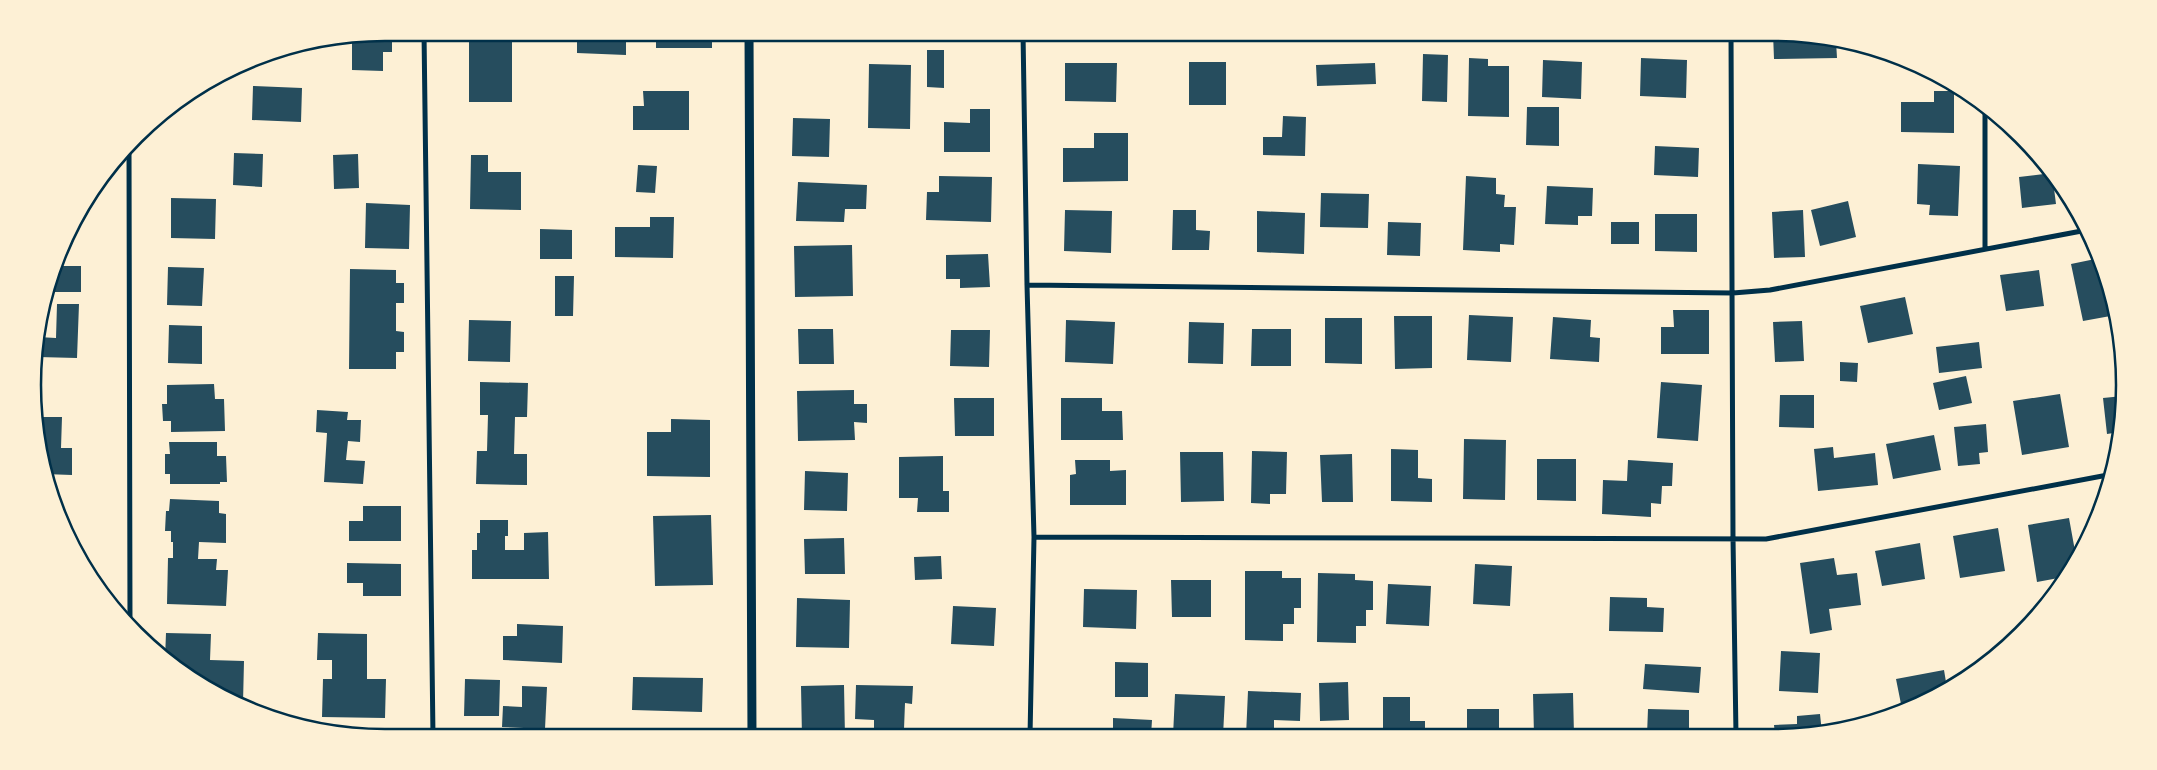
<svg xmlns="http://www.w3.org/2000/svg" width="2157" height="770" viewBox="0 0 2157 770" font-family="Ubuntu,sans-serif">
	<rect width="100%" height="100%" fill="#fdf0d5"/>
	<path fill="#264d5e" d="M 392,32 L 392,52 L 383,52 L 383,71 L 352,70 L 352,42 L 345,42 L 345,36 Z
		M 469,32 L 512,32 L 512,102 L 469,102 Z
		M 577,32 L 626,32 L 626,55 L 577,53 Z
		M 656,32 L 712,32 L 712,48 L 656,48 Z
		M 1773,33 L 1836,41 L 1837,58 L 1774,59 Z
		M 927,50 L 944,50 L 944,88 L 927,87 Z
		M 1423,54 L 1448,55 L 1447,102 L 1422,101 Z
		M 1469,58 L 1488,59 L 1488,66 L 1509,66 L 1509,117 L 1468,116 Z
		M 1641,58 L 1687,60 L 1686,98 L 1640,96 Z
		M 1543,60 L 1582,62 L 1581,99 L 1542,97 Z
		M 1189,62 L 1226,62 L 1226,105 L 1189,105 Z
		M 1065,63 L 1117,63 L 1116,102 L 1065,101 Z
		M 1375,63 L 1376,84 L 1317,86 L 1316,65 Z
		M 869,64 L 911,65 L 910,129 L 868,128 Z
		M 253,86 L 302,88 L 301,122 L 252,120 Z
		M 643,91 L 689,91 L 689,130 L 633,130 L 633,106 L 644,106 Z
		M 1934,91 L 1954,91 L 1954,133 L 1901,132 L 1901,102 L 1934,102 Z
		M 1527,107 L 1559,107 L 1559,146 L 1526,145 Z
		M 970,109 L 990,109 L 990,152 L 944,152 L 944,122 L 970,123 Z
		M 1283,116 L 1306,117 L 1305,156 L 1263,155 L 1263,137 L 1282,137 Z
		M 793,118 L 830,119 L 829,157 L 792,156 Z
		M 1094,133 L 1128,133 L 1128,181 L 1063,182 L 1063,148 L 1094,148 Z
		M 1655,146 L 1699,148 L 1698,177 L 1654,175 Z
		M 234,153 L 263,154 L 262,187 L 233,185 Z
		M 358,154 L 359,188 L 334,189 L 333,155 Z
		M 471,155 L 488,155 L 488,172 L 521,172 L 521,210 L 470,209 Z
		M 1918,164 L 1960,166 L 1958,216 L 1929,215 L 1930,205 L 1917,204 Z
		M 638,165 L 657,166 L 655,193 L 636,192 Z
		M 2052,173 L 2056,204 L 2022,208 L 2019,177 Z
		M 939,176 L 992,177 L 991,222 L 926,220 L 927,192 L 939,192 Z
		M 1466,176 L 1496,178 L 1496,194 L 1505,195 L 1504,207 L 1516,207 L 1514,245 L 1500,244 L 1500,252 L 1463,250 Z
		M 798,182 L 867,185 L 866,209 L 845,209 L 844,222 L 796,221 Z
		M 1547,186 L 1593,188 L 1592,216 L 1578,216 L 1578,225 L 1545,224 Z
		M 1321,193 L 1369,194 L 1368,228 L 1320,227 Z
		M 171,198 L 216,199 L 215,239 L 171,238 Z
		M 1848,201 L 1856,237 L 1820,246 L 1811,210 Z
		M 366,203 L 410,205 L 409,249 L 365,248 Z
		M 1065,210 L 1112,211 L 1111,253 L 1064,251 Z
		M 1173,210 L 1196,210 L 1196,230 L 1210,231 L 1209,250 L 1172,250 Z
		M 1803,210 L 1805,257 L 1774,258 L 1772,212 Z
		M 1257,211 L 1305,213 L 1304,254 L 1257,252 Z
		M 1655,214 L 1697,214 L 1697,252 L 1655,251 Z
		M 650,217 L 674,217 L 673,258 L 615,257 L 615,227 L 650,227 Z
		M 1388,222 L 1421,223 L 1420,256 L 1387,255 Z
		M 1611,222 L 1639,222 L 1639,244 L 1611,244 Z
		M 540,229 L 572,230 L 572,259 L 540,259 Z
		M 852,245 L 853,296 L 795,297 L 794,246 Z
		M 988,254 L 990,287 L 960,288 L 960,279 L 946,279 L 946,255 Z
		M 2100,258 L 2106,271 L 2116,315 L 2083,321 L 2071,264 Z
		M 58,266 L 81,266 L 81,292 L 50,292 Z
		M 168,267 L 204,268 L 202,306 L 167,305 Z
		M 350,269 L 396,270 L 396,283 L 404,283 L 404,303 L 396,303 L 396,331 L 404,332 L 404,352 L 396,352 L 396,369 L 349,369 Z
		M 2039,270 L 2044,306 L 2006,311 L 2000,275 Z
		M 555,276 L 574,276 L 573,316 L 555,316 Z
		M 1905,297 L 1913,334 L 1868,343 L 1860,306 Z
		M 57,304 L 79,304 L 77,358 L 38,357 L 38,337 L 56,338 Z
		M 1673,310 L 1709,310 L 1709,354 L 1661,354 L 1661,327 L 1674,327 Z
		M 1469,315 L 1513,317 L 1511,362 L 1467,360 Z
		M 1394,316 L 1432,316 L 1432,368 L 1395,369 Z
		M 1553,317 L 1591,320 L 1590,337 L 1600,338 L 1599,362 L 1550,359 Z
		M 1325,318 L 1362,318 L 1362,364 L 1325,363 Z
		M 469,320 L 511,321 L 510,362 L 468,361 Z
		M 1066,320 L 1115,322 L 1113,364 L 1065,362 Z
		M 1802,321 L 1804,361 L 1775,362 L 1773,322 Z
		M 1189,322 L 1224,323 L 1223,364 L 1188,363 Z
		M 169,325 L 202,326 L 202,364 L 168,363 Z
		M 798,329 L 833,329 L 834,364 L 799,364 Z
		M 1252,329 L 1291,329 L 1291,366 L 1251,366 Z
		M 951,330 L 990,330 L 989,367 L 950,366 Z
		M 1979,342 L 1982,368 L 1939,373 L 1936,347 Z
		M 1840,362 L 1858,363 L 1857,382 L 1840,381 Z
		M 1966,376 L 1972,403 L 1939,410 L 1933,383 Z
		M 480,382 L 528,383 L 527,417 L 515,417 L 514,454 L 527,454 L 527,485 L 476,484 L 477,451 L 487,451 L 488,415 L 480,415 Z
		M 1661,382 L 1702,385 L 1698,441 L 1657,438 Z
		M 214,384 L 215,399 L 224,399 L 225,431 L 171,432 L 171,421 L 163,421 L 162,404 L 167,404 L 167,385 Z
		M 854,390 L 854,404 L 867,404 L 867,423 L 854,422 L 855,440 L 798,441 L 797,391 Z
		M 2060,394 L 2069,447 L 2022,455 L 2013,401 Z
		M 1780,395 L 1814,395 L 1814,428 L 1779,427 Z
		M 2123,396 L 2124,408 L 2120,432 L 2107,434 L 2103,398 Z
		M 954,398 L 994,398 L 994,436 L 955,436 Z
		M 1061,398 L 1102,398 L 1102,411 L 1122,411 L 1123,440 L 1061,440 Z
		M 317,410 L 348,412 L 347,420 L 361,420 L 360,442 L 348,441 L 346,460 L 365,461 L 363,484 L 324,482 L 327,433 L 316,432 Z
		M 35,417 L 62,417 L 61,448 L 72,448 L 72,475 L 44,474 Z
		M 671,419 L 710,420 L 710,477 L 647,476 L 647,432 L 671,432 Z
		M 1986,424 L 1988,452 L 1979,453 L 1980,464 L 1958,466 L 1954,427 Z
		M 1934,435 L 1941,470 L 1893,479 L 1886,444 Z
		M 1464,439 L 1506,440 L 1505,500 L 1463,499 Z
		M 169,442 L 217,442 L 217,456 L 226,456 L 227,482 L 220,482 L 220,484 L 170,484 L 170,474 L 165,474 L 165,454 L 170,454 Z
		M 1833,447 L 1834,458 L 1875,453 L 1878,485 L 1818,491 L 1814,449 Z
		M 1391,449 L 1418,450 L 1418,478 L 1432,479 L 1432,502 L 1391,501 Z
		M 1252,451 L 1287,452 L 1286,494 L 1270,494 L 1270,504 L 1251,503 Z
		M 1180,452 L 1223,452 L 1224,501 L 1181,502 Z
		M 1352,454 L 1353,502 L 1322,502 L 1320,455 Z
		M 943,456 L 943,491 L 949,491 L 949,512 L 917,512 L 918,498 L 899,498 L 899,457 Z
		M 1537,459 L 1576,459 L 1576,501 L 1537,500 Z
		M 1075,460 L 1110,460 L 1110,471 L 1126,470 L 1126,505 L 1070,505 L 1070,475 L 1076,474 Z
		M 1628,460 L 1673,463 L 1672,486 L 1662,486 L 1661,504 L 1651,503 L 1651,517 L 1602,514 L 1603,480 L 1627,481 Z
		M 805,471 L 848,473 L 847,511 L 804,510 Z
		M 170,499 L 219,501 L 219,513 L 226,514 L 226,543 L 199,542 L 198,559 L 217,559 L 216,570 L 228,570 L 226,606 L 167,604 L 168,558 L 173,558 L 173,542 L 171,542 L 171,531 L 165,531 L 166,511 L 169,511 Z
		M 363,506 L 401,506 L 401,541 L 349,541 L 349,521 L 363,521 Z
		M 711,515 L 713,585 L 655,586 L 653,516 Z
		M 2069,518 L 2077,562 L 2064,577 L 2037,582 L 2028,525 Z
		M 480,520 L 508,520 L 508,536 L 505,536 L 505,550 L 524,550 L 524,533 L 548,532 L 549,579 L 472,579 L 472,550 L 477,550 L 477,533 L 480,533 Z
		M 1998,528 L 2005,571 L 1960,578 L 1953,536 Z
		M 844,538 L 845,574 L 805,574 L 804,539 Z
		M 1920,543 L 1925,579 L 1882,586 L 1875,551 Z
		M 941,556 L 942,579 L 915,580 L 914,557 Z
		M 1834,558 L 1837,575 L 1857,573 L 1861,605 L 1829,609 L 1832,630 L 1810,634 L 1800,563 Z
		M 347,563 L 401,564 L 401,596 L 363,596 L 363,583 L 347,583 Z
		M 1475,564 L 1512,566 L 1510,606 L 1473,604 Z
		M 1245,571 L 1282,571 L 1282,578 L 1301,578 L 1301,608 L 1294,608 L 1294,624 L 1283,624 L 1283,641 L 1245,640 Z
		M 1318,573 L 1355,574 L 1355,580 L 1373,581 L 1373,610 L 1366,610 L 1366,626 L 1356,626 L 1356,643 L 1317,642 Z
		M 1171,580 L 1211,580 L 1211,617 L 1172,617 Z
		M 1388,584 L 1431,586 L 1429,626 L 1386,624 Z
		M 1084,589 L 1137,590 L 1136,629 L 1083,627 Z
		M 1610,597 L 1647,598 L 1647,607 L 1664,608 L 1663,632 L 1609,631 Z
		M 797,598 L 850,600 L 849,648 L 796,647 Z
		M 953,606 L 996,608 L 994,646 L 951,644 Z
		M 517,624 L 563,626 L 562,663 L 503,660 L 503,636 L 517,636 Z
		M 166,633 L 211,634 L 210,660 L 244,661 L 243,703 L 189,678 L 165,659 Z
		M 318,633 L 367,634 L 367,679 L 386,679 L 385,718 L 322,717 L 323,679 L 332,679 L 332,660 L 317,660 Z
		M 1781,651 L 1820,653 L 1818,693 L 1779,691 Z
		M 1115,662 L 1148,663 L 1148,697 L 1115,697 Z
		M 1645,664 L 1701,667 L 1699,693 L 1643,689 Z
		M 1944,670 L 1947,688 L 1928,701 L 1902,709 L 1896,679 Z
		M 633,677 L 703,678 L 702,712 L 632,710 Z
		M 465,679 L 500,680 L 499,716 L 464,716 Z
		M 1348,682 L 1349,720 L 1320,721 L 1319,683 Z
		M 844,685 L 845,737 L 802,737 L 801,686 Z
		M 856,685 L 913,686 L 912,704 L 905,703 L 904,729 L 874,728 L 874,720 L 855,719 Z
		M 522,686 L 547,687 L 545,729 L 502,727 L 503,706 L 522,707 Z
		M 1248,691 L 1301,693 L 1300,721 L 1274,720 L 1274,729 L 1281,729 L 1281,736 L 1246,736 Z
		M 1573,693 L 1574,735 L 1534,735 L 1533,694 Z
		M 1175,694 L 1225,696 L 1223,736 L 1173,736 Z
		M 1383,697 L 1410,697 L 1410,721 L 1425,721 L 1425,735 L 1383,735 Z
		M 1467,709 L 1499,709 L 1499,735 L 1467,735 Z
		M 1648,709 L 1689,710 L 1689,735 L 1647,735 Z
		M 1820,714 L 1822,733 L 1775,735 L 1774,725 L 1797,724 L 1797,716 Z
		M 1113,718 L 1152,720 L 1151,736 L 1113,736 Z
		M 945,733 L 976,735 L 975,736 L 945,736 Z"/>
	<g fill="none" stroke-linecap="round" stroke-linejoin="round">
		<path stroke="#003049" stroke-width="5" d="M 424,32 L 433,737
			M 1023,32 L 1027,285 L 1034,537 L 1030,736
			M 1731,32 L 1733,538 L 1736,735
			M 129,145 L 130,627
			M 1985,247 L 1985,104
			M 1027,285 L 1733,293 L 1770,290 L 2087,230
			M 1034,537 L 1766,539 L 2113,474"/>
		<path stroke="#003049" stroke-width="9" d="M 749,32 L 752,737"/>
	</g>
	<path d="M0 0H2157V770H0ZM385 41H1772A344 344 0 0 1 2116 385V385A344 344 0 0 1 1772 729H385A344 344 0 0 1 41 385V385A344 344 0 0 1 385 41Z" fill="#fdf0d5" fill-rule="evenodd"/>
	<path fill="none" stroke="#003049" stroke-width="2.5" d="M385 41H1772A344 344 0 0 1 2116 385V385A344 344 0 0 1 1772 729H385A344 344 0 0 1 41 385V385A344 344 0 0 1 385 41Z"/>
</svg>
